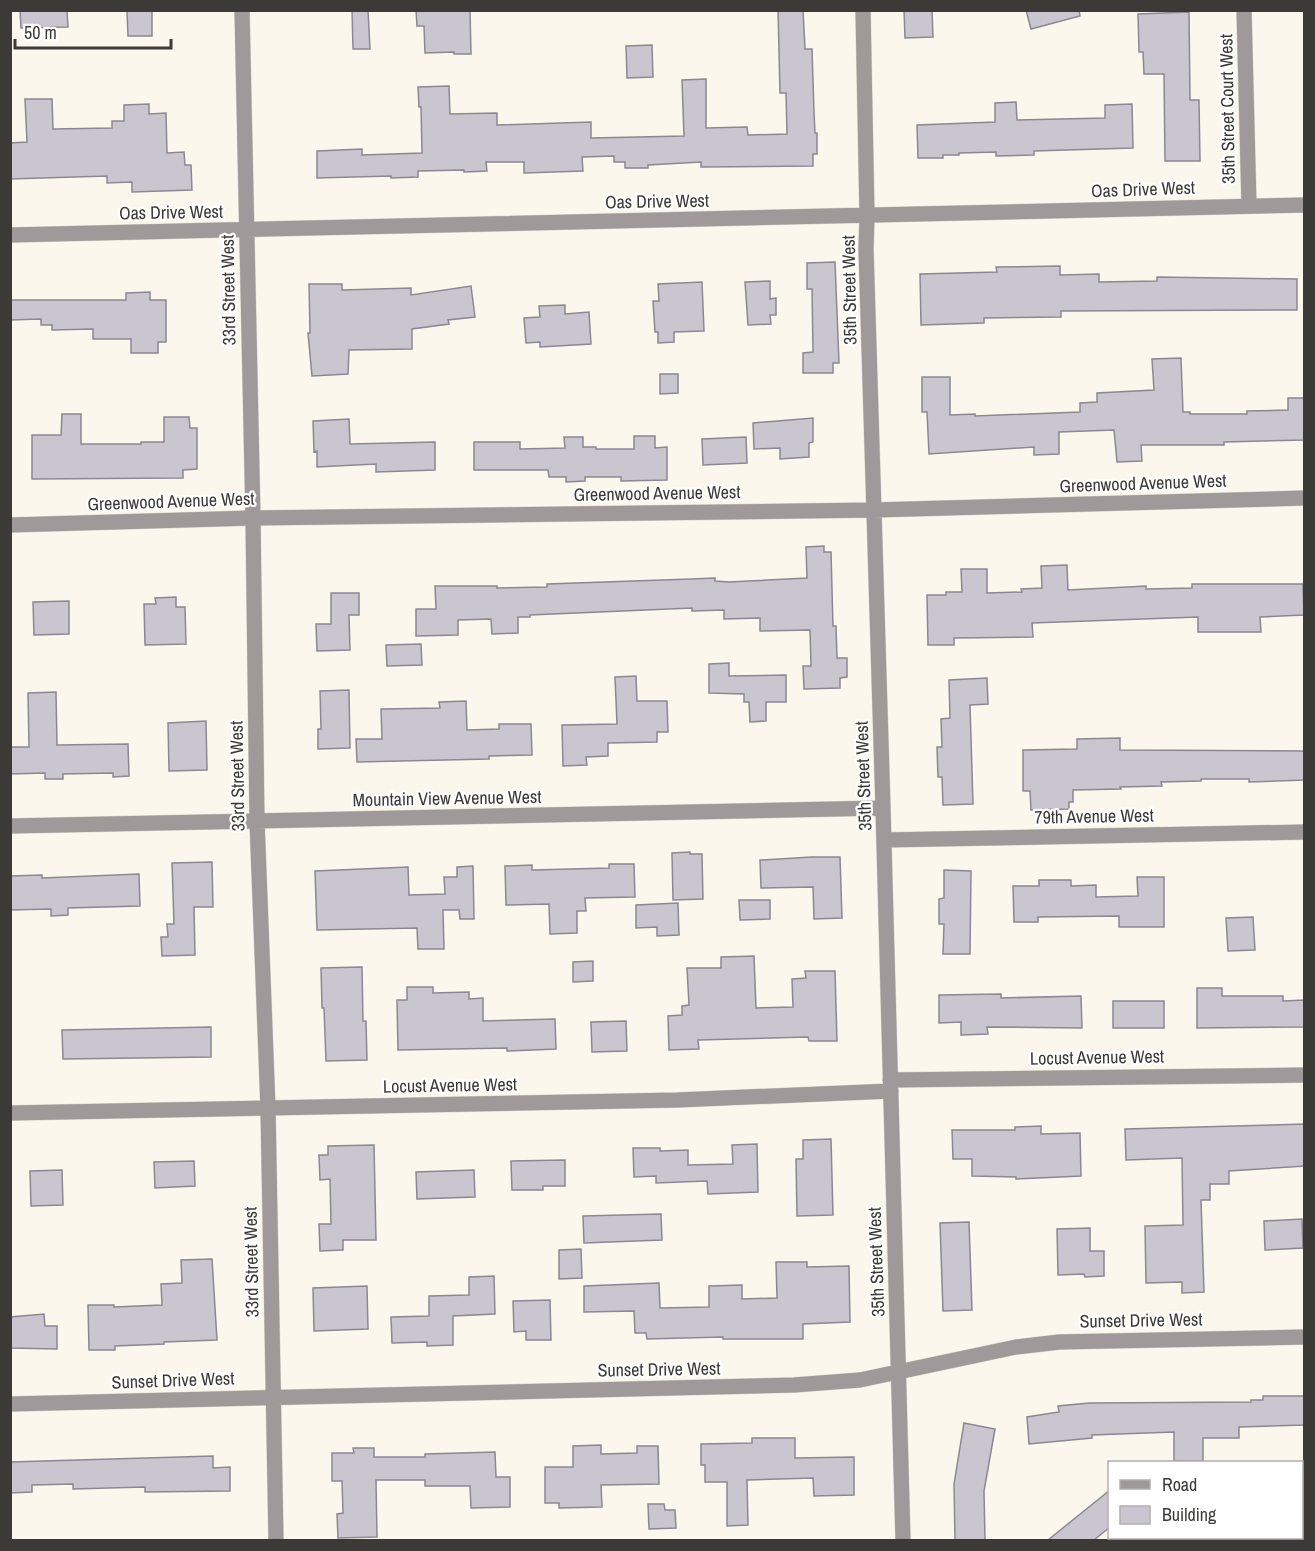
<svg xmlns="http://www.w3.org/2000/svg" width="1315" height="1551" viewBox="0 0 1315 1551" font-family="'Archivo Narrow',sans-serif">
	<rect width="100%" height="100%" fill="#fcf7ed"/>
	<path fill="#c9c6d0" stroke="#8b8892" stroke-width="1.5" d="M 20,10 L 67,10 L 68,27 L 21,28 Z
		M 127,10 L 152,10 L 152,36 L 128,36 Z
		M 352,10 L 368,10 L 370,49 L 353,49 Z
		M 416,10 L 470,10 L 471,54 L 454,54 L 454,52 L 425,53 L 424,26 L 417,26 Z
		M 778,10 L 803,10 L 805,49 L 812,49 L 814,112 L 815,133 L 817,133 L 817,154 L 813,154 L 813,166 L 701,167 L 701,162 L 648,165 L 648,168 L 625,168 L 625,162 L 614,162 L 614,156 L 582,157 L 583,171 L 524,173 L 524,162 L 486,162 L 487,171 L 464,172 L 464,170 L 418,171 L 418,177 L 391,178 L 391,176 L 317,178 L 317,151 L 362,149 L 362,155 L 422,153 L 421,107 L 419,107 L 418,87 L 449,86 L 450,114 L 497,113 L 497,125 L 591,122 L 591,138 L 684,136 L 682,80 L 706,79 L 706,128 L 747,127 L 748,135 L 787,134 L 786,93 L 780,93 Z
		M 904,10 L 932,10 L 933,37 L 905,38 Z
		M 1026,10 L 1079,10 L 1080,16 L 1031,29 Z
		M 1189,12 L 1190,100 L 1199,100 L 1200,161 L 1165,161 L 1164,74 L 1144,74 L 1143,52 L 1139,52 L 1138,14 Z
		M 652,45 L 653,77 L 627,78 L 626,46 Z
		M 25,99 L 52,99 L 53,129 L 112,128 L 112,121 L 124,121 L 124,105 L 149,104 L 149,114 L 166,113 L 167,153 L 184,152 L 185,165 L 191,165 L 192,190 L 132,192 L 132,182 L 107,183 L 107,176 L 10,179 L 10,143 L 27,142 Z
		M 1016,102 L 1017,120 L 1105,118 L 1105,105 L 1132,104 L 1133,148 L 1034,151 L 1034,155 L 996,156 L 996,152 L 959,153 L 959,155 L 943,155 L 943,158 L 918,158 L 917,125 L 995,122 L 995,103 Z
		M 835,262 L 839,363 L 833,363 L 833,373 L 803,373 L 803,353 L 813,352 L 812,289 L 807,289 L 807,263 Z
		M 1060,266 L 1060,275 L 1099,274 L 1099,282 L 1157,281 L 1157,277 L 1297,279 L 1297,310 L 1061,311 L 1061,317 L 984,318 L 984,323 L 921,325 L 920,274 L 997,272 L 996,267 Z
		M 770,281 L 770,299 L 776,298 L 776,315 L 770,315 L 771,324 L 748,325 L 745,282 Z
		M 702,282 L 704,331 L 674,332 L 674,342 L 658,343 L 658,332 L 655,332 L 653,301 L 659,301 L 658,284 Z
		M 309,284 L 342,284 L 342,290 L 411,288 L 411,295 L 471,286 L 475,317 L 448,320 L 449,324 L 412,329 L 412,349 L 349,350 L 348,374 L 312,376 L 308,333 L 310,333 Z
		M 150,292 L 150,300 L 166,300 L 166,342 L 158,342 L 158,353 L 131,353 L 131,339 L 93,339 L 93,329 L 52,330 L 52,325 L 41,325 L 41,319 L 10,320 L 10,300 L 126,300 L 126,293 Z
		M 565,305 L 565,314 L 589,312 L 591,344 L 540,347 L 540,342 L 526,343 L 524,318 L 540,317 L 539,306 Z
		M 1181,358 L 1183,412 L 1190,412 L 1190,414 L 1247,414 L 1247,411 L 1288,410 L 1288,398 L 1305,398 L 1305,440 L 1224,442 L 1224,445 L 1141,445 L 1142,461 L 1117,462 L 1114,430 L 1059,432 L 1059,454 L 1034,455 L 1034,447 L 929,454 L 927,412 L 922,412 L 922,377 L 950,377 L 950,415 L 975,414 L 975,416 L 1080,412 L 1080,403 L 1097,402 L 1097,393 L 1154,390 L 1152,359 Z
		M 660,374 L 678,374 L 678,393 L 660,394 Z
		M 62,414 L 81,414 L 81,444 L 141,444 L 141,442 L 164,442 L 164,417 L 189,417 L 190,428 L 197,428 L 197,469 L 183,470 L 183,478 L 32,479 L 32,435 L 61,435 Z
		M 813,418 L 813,442 L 809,443 L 809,457 L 780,459 L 780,448 L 754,449 L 753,423 Z
		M 349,419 L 350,444 L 435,442 L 435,470 L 376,472 L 376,464 L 317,467 L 317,451 L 314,452 L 313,421 Z
		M 634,436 L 655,436 L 655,448 L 667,447 L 667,480 L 621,481 L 621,477 L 585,477 L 585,481 L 566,482 L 566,477 L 549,477 L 548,470 L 474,470 L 474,442 L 520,442 L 520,449 L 565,448 L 564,437 L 583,437 L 583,447 L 596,447 L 596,449 L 634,449 Z
		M 746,437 L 747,463 L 703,465 L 702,439 Z
		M 824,546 L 824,552 L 831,552 L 833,626 L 836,626 L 837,658 L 847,658 L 847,677 L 840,678 L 840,688 L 804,689 L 803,666 L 811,666 L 810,630 L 760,631 L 760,618 L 724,619 L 724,610 L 692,611 L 692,608 L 530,615 L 530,617 L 518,617 L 518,633 L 492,634 L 491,619 L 458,620 L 458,635 L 416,636 L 416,609 L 436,609 L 435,586 L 497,586 L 497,588 L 547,587 L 547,584 L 691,579 L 715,578 L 715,581 L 729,582 L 807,578 L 806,547 Z
		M 1067,565 L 1068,590 L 1146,586 L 1146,589 L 1192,588 L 1192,584 L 1303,584 L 1304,615 L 1260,617 L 1261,632 L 1198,632 L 1198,617 L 1032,623 L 1033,637 L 954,638 L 954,645 L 928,645 L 927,595 L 946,595 L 946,592 L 962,592 L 961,569 L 987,569 L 987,593 L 1022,592 L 1021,589 L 1042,588 L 1041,566 Z
		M 331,593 L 359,593 L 359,615 L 349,615 L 350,650 L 317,651 L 316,624 L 331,624 Z
		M 176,597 L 176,607 L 185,607 L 186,644 L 145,645 L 144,604 L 156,604 L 155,598 Z
		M 69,601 L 69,634 L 34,635 L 33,602 Z
		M 421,644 L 422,665 L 387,666 L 386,645 Z
		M 729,663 L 729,676 L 786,675 L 786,702 L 766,702 L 766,721 L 750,722 L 749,702 L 744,702 L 744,694 L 709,693 L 709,664 Z
		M 636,676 L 637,701 L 667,701 L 668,732 L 657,732 L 657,742 L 608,743 L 608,756 L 586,757 L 587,765 L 563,766 L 562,725 L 617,724 L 615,677 Z
		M 987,678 L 988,704 L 970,705 L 973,804 L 943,805 L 942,777 L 938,777 L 937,747 L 942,747 L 941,719 L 950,718 L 949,680 Z
		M 349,690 L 350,748 L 318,749 L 318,729 L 321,729 L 320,691 Z
		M 56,692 L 57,745 L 128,744 L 129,776 L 113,777 L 113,773 L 63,774 L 63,779 L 45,779 L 45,773 L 10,774 L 10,747 L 29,747 L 28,693 Z
		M 466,701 L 467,730 L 499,729 L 499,724 L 531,724 L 532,755 L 489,756 L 489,759 L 357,762 L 356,739 L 382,739 L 381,709 L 440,708 L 439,702 Z
		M 206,721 L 207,770 L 169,771 L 168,723 Z
		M 1120,738 L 1120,750 L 1305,751 L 1305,780 L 1249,782 L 1249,779 L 1201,779 L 1201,781 L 1161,782 L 1162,786 L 1120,787 L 1121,789 L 1073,790 L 1073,802 L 1069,802 L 1069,809 L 1031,810 L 1030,791 L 1023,791 L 1023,750 L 1077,749 L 1077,739 Z
		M 690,852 L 690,854 L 702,854 L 703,899 L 673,900 L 672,853 Z
		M 812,857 L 840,857 L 842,918 L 814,919 L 813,887 L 761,888 L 760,860 Z
		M 212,862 L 213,907 L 194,907 L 195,955 L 162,956 L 161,937 L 168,937 L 167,924 L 174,924 L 172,863 Z
		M 609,864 L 634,864 L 635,897 L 585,898 L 586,911 L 577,911 L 577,933 L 550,934 L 549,904 L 506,905 L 505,866 L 532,865 L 532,870 L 609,868 Z
		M 473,866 L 474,919 L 460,919 L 459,910 L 443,910 L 444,949 L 418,949 L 417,928 L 317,930 L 315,871 L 408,867 L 409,895 L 445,894 L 444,877 L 457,877 L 457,867 Z
		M 944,870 L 971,871 L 970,954 L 943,954 L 944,924 L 939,924 L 939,899 L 944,898 Z
		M 139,874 L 140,906 L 68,908 L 68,915 L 51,916 L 51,909 L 10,910 L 10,876 L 42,875 L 42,878 Z
		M 1137,877 L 1164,877 L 1164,927 L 1119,927 L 1119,916 L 1038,917 L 1038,922 L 1014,922 L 1013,886 L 1039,886 L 1039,880 L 1071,880 L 1071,886 L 1096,885 L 1096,897 L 1138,896 Z
		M 739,900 L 770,900 L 770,919 L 740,920 Z
		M 678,903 L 679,935 L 657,936 L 657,927 L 636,928 L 636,905 Z
		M 1253,917 L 1255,950 L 1228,951 L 1226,918 Z
		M 754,956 L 756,1008 L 793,1007 L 792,979 L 806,978 L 805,971 L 835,971 L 837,1041 L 809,1041 L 808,1037 L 698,1040 L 699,1049 L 669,1050 L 668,1016 L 682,1015 L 682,1006 L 689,1005 L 687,968 L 721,968 L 721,957 Z
		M 593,961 L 593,981 L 573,982 L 573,962 Z
		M 362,967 L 363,1021 L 366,1021 L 367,1060 L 326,1061 L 324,1008 L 322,1008 L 321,968 Z
		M 407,987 L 433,987 L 433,993 L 469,992 L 469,999 L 483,998 L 483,1021 L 555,1019 L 556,1049 L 507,1051 L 507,1048 L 398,1050 L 397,1000 L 407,1000 Z
		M 1197,988 L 1222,988 L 1222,996 L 1283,996 L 1283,1001 L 1305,1000 L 1305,1027 L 1197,1028 Z
		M 1001,994 L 1001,998 L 1081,996 L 1082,1028 L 987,1027 L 988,1034 L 961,1035 L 961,1022 L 939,1023 L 939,995 Z
		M 1113,1001 L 1164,1001 L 1164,1028 L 1113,1028 Z
		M 626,1021 L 627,1051 L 592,1052 L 591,1022 Z
		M 211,1027 L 211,1057 L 63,1059 L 62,1030 Z
		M 1305,1124 L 1305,1166 L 1229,1171 L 1229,1184 L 1210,1184 L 1210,1200 L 1201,1200 L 1204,1292 L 1182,1293 L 1182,1282 L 1146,1283 L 1145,1226 L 1183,1225 L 1182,1158 L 1126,1160 L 1125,1129 Z
		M 1041,1126 L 1041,1134 L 1080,1133 L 1081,1176 L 1016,1179 L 1016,1177 L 972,1176 L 972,1159 L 953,1159 L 952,1130 L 1015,1130 L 1015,1127 Z
		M 831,1139 L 833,1215 L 797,1216 L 796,1159 L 803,1159 L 803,1140 Z
		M 757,1144 L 758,1192 L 708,1194 L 707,1181 L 656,1183 L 656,1176 L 634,1177 L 633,1148 L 660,1148 L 660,1151 L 688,1150 L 688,1165 L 733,1164 L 732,1145 Z
		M 374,1145 L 376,1240 L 343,1240 L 343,1250 L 320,1251 L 319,1224 L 331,1224 L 330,1179 L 320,1180 L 319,1155 L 328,1155 L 328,1146 Z
		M 565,1160 L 565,1186 L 543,1186 L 543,1190 L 512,1190 L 511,1161 Z
		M 194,1161 L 195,1186 L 155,1188 L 154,1162 Z
		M 62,1170 L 63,1205 L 31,1206 L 30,1171 Z
		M 474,1170 L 475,1197 L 417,1199 L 416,1172 Z
		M 661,1214 L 662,1240 L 584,1243 L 583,1216 Z
		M 1302,1219 L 1303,1248 L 1265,1250 L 1264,1221 Z
		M 969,1222 L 972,1310 L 943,1311 L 940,1223 Z
		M 1090,1228 L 1090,1251 L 1104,1251 L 1104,1276 L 1085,1277 L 1084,1274 L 1058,1275 L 1057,1229 Z
		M 581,1249 L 582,1278 L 559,1279 L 559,1250 Z
		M 212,1259 L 217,1340 L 164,1342 L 164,1344 L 115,1346 L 115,1350 L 89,1350 L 88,1305 L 114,1305 L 114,1307 L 162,1305 L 161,1284 L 182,1283 L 181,1260 Z
		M 776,1262 L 807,1262 L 807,1267 L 849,1266 L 850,1322 L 803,1324 L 803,1339 L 723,1339 L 723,1337 L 647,1339 L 646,1333 L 635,1333 L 634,1311 L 584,1312 L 584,1286 L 659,1283 L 660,1308 L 709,1307 L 709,1286 L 742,1285 L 742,1299 L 777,1298 Z
		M 494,1276 L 495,1314 L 453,1316 L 453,1345 L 427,1346 L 427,1342 L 392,1343 L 391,1317 L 429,1316 L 429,1296 L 469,1295 L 469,1277 Z
		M 367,1286 L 368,1329 L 314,1331 L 313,1288 Z
		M 550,1300 L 551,1340 L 526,1340 L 526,1331 L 514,1332 L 513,1301 Z
		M 44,1314 L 45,1326 L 57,1326 L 57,1349 L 10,1348 L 10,1317 Z
		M 1263,1396 L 1305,1396 L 1305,1425 L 1239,1427 L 1239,1438 L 1203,1438 L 1203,1461 L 1174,1461 L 1174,1432 L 1092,1435 L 1092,1438 L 1029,1444 L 1027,1417 L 1059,1412 L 1058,1406 L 1089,1403 L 1251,1402 L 1251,1400 L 1263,1400 Z
		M 964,1423 L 995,1429 L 984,1491 L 985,1540 L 955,1540 L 954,1484 Z
		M 752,1438 L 795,1438 L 795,1458 L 854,1457 L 854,1495 L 814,1496 L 813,1478 L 747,1480 L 748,1525 L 727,1526 L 727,1482 L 705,1482 L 705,1465 L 701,1465 L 701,1444 L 752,1443 Z
		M 601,1445 L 601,1454 L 637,1453 L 637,1446 L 658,1446 L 659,1484 L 601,1485 L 602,1507 L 559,1508 L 559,1503 L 545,1503 L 545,1467 L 573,1467 L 573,1446 Z
		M 353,1448 L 374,1448 L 374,1457 L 425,1457 L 425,1454 L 495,1452 L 496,1477 L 510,1477 L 510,1507 L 471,1508 L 470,1486 L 425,1486 L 425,1480 L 376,1480 L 377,1537 L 338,1538 L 337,1514 L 343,1513 L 342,1481 L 332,1481 L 332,1453 L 354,1453 Z
		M 213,1456 L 213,1468 L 230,1467 L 230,1491 L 145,1492 L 145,1487 L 73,1489 L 73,1484 L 32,1485 L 32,1492 L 10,1493 L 10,1462 Z
		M 1110,1490 L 1110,1527 L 1094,1540 L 1048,1540 Z
		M 648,1504 L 664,1504 L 665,1510 L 675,1510 L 676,1528 L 649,1529 Z"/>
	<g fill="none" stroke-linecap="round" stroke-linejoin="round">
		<g stroke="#d9d5cc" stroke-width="16">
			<path id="minor" d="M 242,10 L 253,518 L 257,821 L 268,1108 L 276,1540
				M 863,10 L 867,216 L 866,249 L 883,808 L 903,1540
				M 1244,10 L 1249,206
				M 10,235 L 1304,205
				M 10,525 L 253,518 L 874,510 L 1304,498
				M 10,826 L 883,808
				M 884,840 L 1304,832
				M 890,1080 L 1304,1075
				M 10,1113 L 677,1100 L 891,1091
				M 10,1404 L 794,1385 L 860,1380 L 1016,1347 L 1059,1342 L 1304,1337"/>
		</g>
		<use href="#minor" stroke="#9f9999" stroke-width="15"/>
	</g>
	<g text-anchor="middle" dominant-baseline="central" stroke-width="4.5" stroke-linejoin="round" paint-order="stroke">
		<g font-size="18" fill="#3c3a36" stroke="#fff">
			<text transform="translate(1227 109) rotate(-91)">35th Street Court West</text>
			<text transform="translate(1143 189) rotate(-2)">Oas Drive West</text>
			<text transform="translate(657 201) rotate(-1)">Oas Drive West</text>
			<text transform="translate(171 212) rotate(-1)">Oas Drive West</text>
			<text transform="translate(228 290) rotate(-91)">33rd Street West</text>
			<text transform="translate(849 290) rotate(-91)">35th Street West</text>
			<text transform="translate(1143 483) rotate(-2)">Greenwood Avenue West</text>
			<text transform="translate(657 493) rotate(-1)">Greenwood Avenue West</text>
			<text transform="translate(171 501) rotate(-2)">Greenwood Avenue West</text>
			<text transform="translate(237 776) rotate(-91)">33rd Street West</text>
			<text transform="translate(863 776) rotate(-92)">35th Street West</text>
			<text transform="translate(447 798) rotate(-1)">Mountain View Avenue West</text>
			<text transform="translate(1094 816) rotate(-1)">79th Avenue West</text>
			<text transform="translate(1097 1057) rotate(-1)">Locust Avenue West</text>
			<text transform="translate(450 1085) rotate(-1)">Locust Avenue West</text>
			<text transform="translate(251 1262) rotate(-91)">33rd Street West</text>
			<text transform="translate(876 1262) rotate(-92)">35th Street West</text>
			<text transform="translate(1141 1320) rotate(-1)">Sunset Drive West</text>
			<text transform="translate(659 1369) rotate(-1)">Sunset Drive West</text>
			<text transform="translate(173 1380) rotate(-2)">Sunset Drive West</text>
		</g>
	</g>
	<rect width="1315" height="1551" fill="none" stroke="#3c3a36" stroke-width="24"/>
	<rect x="1108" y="1461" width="195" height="78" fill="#ffffff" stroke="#b1b0af" stroke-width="1.5"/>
	<rect x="1120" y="1480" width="30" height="9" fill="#9f9999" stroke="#b1b0af" stroke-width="1.5"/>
	<text x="1162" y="1491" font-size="18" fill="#3c3a36">Road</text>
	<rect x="1120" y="1506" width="30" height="18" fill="#c9c6d0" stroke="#b1b0af" stroke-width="1.5"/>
	<text x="1162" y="1521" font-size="18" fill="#3c3a36">Building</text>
	<path d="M15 39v9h156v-9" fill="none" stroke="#3c3a36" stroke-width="3"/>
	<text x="24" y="39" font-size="18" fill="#3c3a36" stroke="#ffffff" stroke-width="4.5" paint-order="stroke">50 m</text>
</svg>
